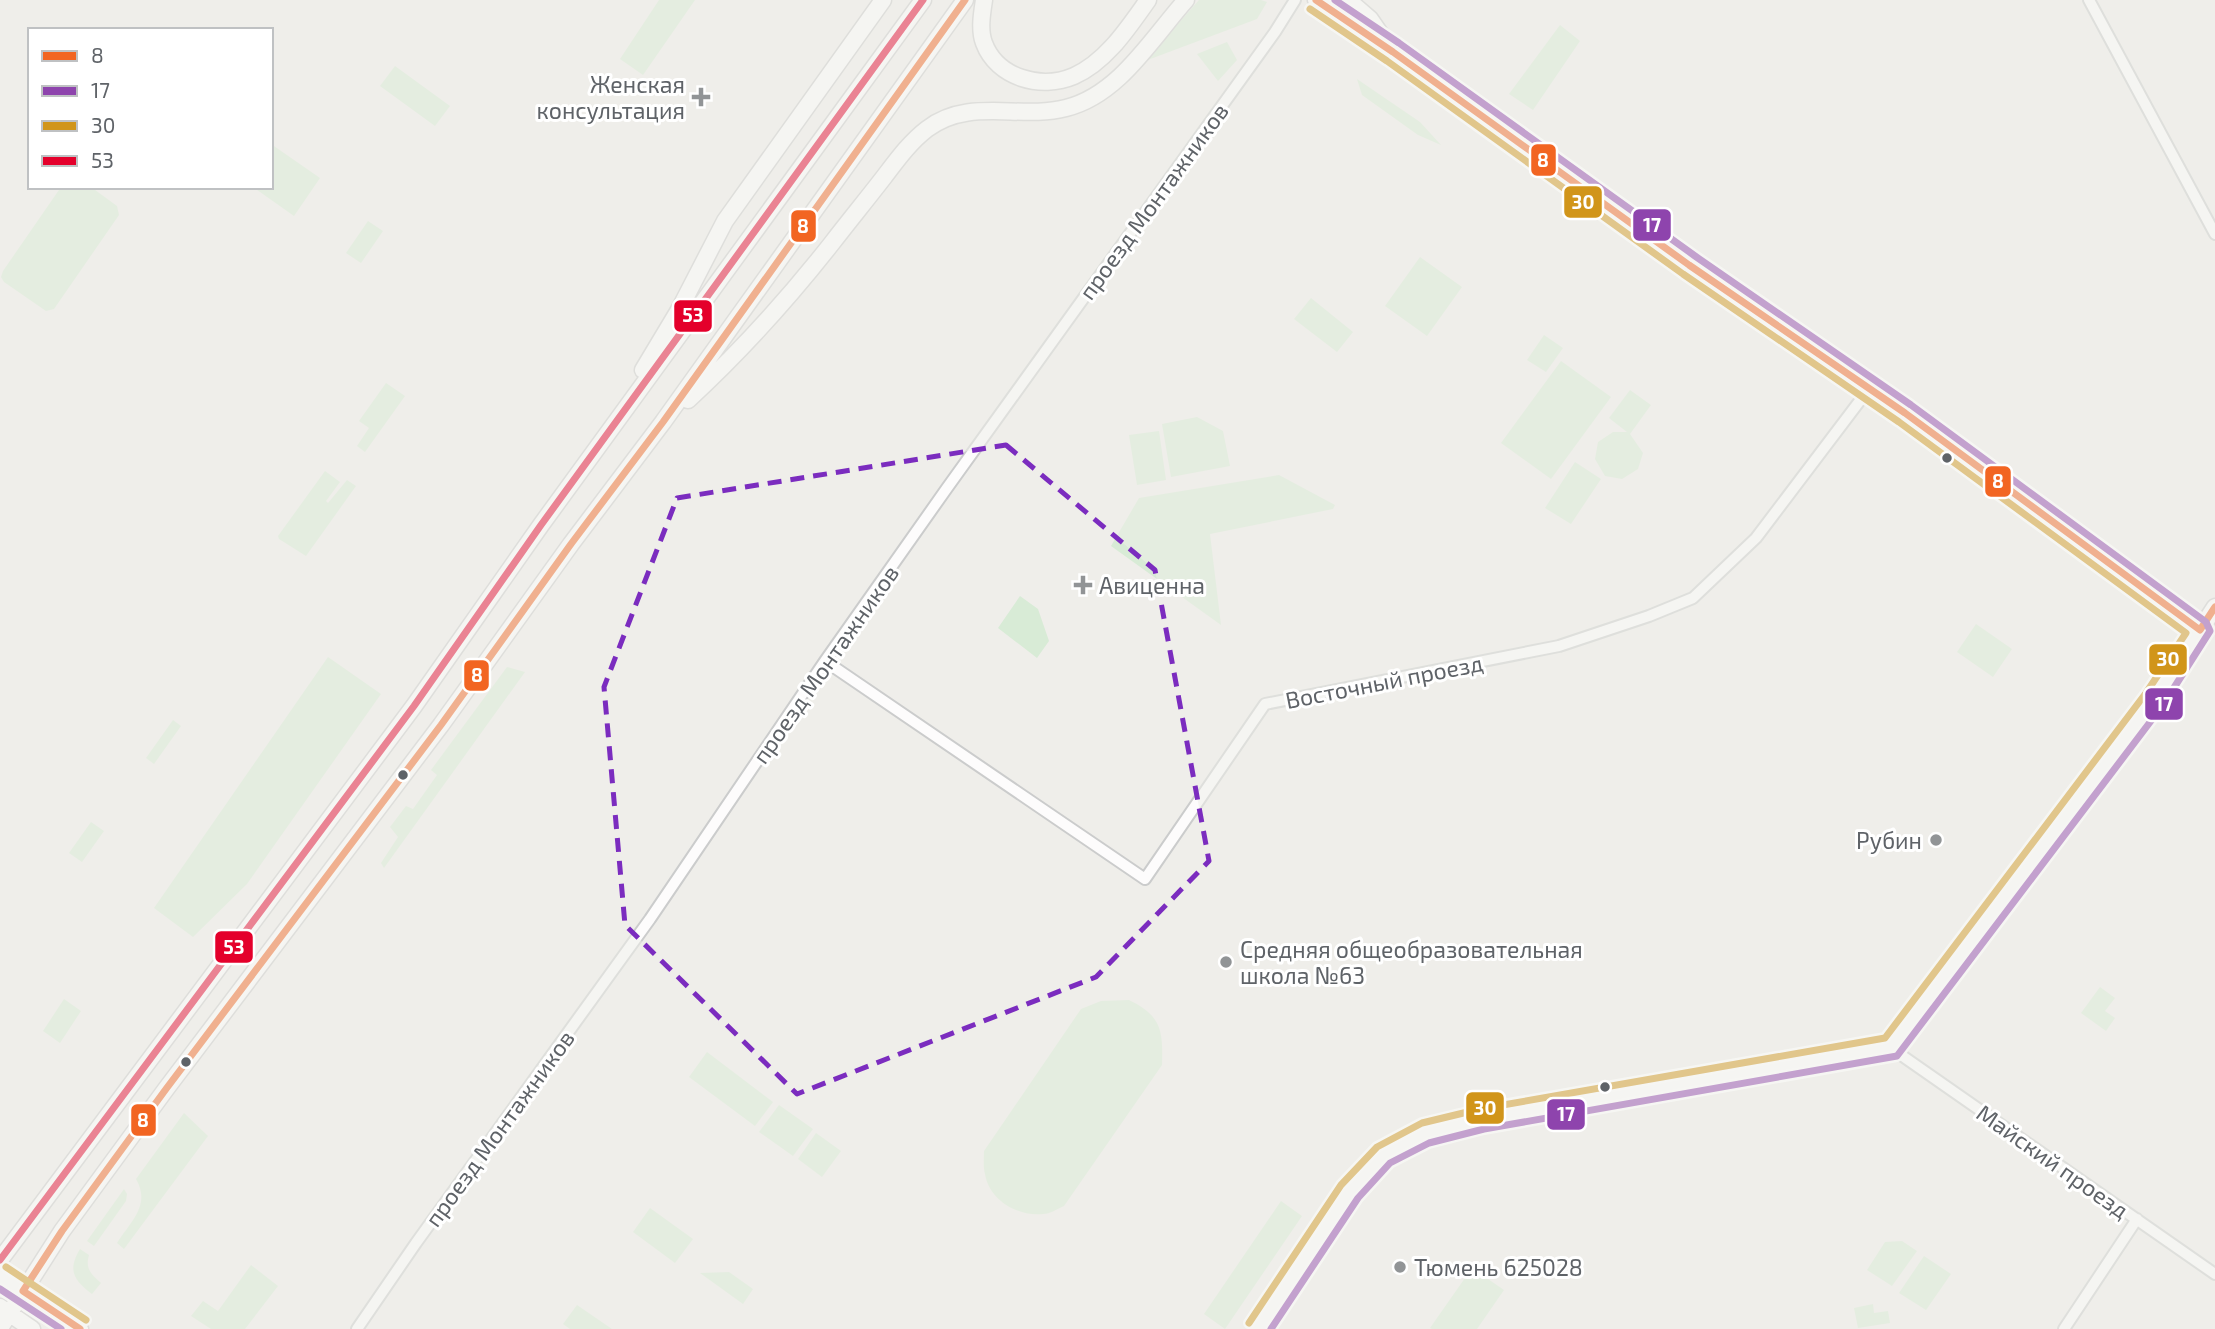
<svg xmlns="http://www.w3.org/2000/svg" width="2215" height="1329" viewBox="0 0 2215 1329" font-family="'Exo 2',sans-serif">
	<rect width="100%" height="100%" fill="#efeeea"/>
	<path fill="#d8ebd6" d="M 659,0 L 695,0 L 643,75 L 620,59 Z
		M 1199,0 L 1261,0 L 1267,2 L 1257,19 L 1145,61 Z
		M 1560,25 L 1580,41 L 1533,110 L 1509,94 Z
		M 1227,42 L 1237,60 L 1218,81 L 1197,54 Z
		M 395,66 L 450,106 L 435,126 L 380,86 Z
		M 1357,79 L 1420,122 L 1441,145 L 1418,135 L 1362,95 Z
		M 271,144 L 320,178 L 294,216 L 253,187 L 271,187 Z
		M 61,187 L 91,187 L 117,206 L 119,215 L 54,309 L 46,311 L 4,282 L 1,277 L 3,271 Z
		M 368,221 L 383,231 L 361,263 L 346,253 Z
		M 1420,257 L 1462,287 L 1427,336 L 1385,306 Z
		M 1311,298 L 1353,332 L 1337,352 L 1294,319 Z
		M 1544,335 L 1563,348 L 1546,372 L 1527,360 Z
		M 1561,361 L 1611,397 L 1551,479 L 1501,443 Z
		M 386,383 L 405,396 L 365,452 L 357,446 L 369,428 L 359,421 Z
		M 1630,390 L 1651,405 L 1630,434 L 1643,453 L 1638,469 L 1622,479 L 1605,476 L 1595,459 L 1598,442 L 1613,432 L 1627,432 L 1609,418 Z
		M 1197,417 L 1223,431 L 1230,466 L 1171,477 L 1162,424 Z
		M 1159,431 L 1166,480 L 1137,485 L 1129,435 Z
		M 1575,462 L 1601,479 L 1571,524 L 1545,508 Z
		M 325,471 L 340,482 L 326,501 L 328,503 L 347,480 L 356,486 L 306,556 L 279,539 L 278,536 Z
		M 1279,475 L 1335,505 L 1333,509 L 1210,534 L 1221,625 L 1111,546 L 1139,498 Z
		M 1020,596 L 1038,609 L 1049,641 L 1037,658 L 998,628 Z
		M 1976,624 L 2012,649 L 1993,677 L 1957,652 Z
		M 328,657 L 381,694 L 247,884 L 193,937 L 154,908 Z
		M 507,667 L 525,672 L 384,868 L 381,863 L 398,837 L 390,827 L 406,806 L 413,809 L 437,775 L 431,770 Z
		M 173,720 L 181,726 L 154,764 L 146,758 Z
		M 91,822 L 104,831 L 82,862 L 69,853 Z
		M 2100,987 L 2115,998 L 2105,1011 L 2115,1018 L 2106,1031 L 2081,1013 Z
		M 64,999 L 81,1011 L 60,1043 L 43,1031 Z
		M 1129,1000 C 1162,1016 1163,1031 1162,1065 L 1064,1206 C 1057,1209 1050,1214 1043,1214 C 1018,1217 989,1200 985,1174 C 983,1166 984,1158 984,1151 L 1081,1009 L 1101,1001 Z
		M 707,1052 L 773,1102 L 755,1126 L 689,1077 Z
		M 779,1105 L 813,1129 L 793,1156 L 759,1132 Z
		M 184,1113 L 208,1136 L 124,1249 L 117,1243 C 131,1221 151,1205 136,1179 Z
		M 816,1133 L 841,1151 L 822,1177 L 798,1159 Z
		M 124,1189 L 127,1194 L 126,1201 L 94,1246 L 87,1241 Z
		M 1281,1201 L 1302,1216 L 1225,1329 L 1204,1314 Z
		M 650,1208 L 693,1239 L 675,1263 L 633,1232 Z
		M 1902,1241 L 1917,1251 L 1892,1286 L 1867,1270 L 1885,1242 Z
		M 80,1249 L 89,1255 C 85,1269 91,1274 101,1283 L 92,1294 C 74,1280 67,1271 80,1249 Z
		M 1924,1256 L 1951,1274 L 1926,1310 L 1899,1293 Z
		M 251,1265 L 278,1286 L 245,1329 L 211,1329 L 191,1316 L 203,1301 L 218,1311 Z
		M 1472,1268 L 1504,1290 L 1477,1329 L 1432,1329 L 1430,1328 Z
		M 729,1272 L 753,1289 L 743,1304 L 700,1273 Z
		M 1873,1304 L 1874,1313 L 1888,1311 L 1890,1323 L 1858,1328 L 1854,1308 Z
		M 577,1305 L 612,1329 L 570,1329 L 563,1324 Z"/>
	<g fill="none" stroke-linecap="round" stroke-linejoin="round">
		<g stroke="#cbcccc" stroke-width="14">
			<path id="street" d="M 2089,0 L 2215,234
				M 825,661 L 1145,879 L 1265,704 L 1559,646 L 1649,616 L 1693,598 L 1756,538 L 1868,390
				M 1891,1048 L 2215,1274
				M 357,1329 L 416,1243 L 650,919 L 825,661 L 947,488 L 1275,32 L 1295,0
				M 2064,1329 L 2137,1219"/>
		</g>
		<g stroke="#cacacb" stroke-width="19">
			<path id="secondary" d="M 984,0 C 982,13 979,30 984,43 C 997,78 1041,90 1074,76 C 1106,62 1128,28 1148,0
				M 1316,0 L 1393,52 L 1689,265 L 1905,413 L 2200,630
				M 1348,0 L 1370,19 L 1388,45
				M 643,370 L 679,310 L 725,221 L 883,0
				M 688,400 C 740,352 788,299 832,243 C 849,221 867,199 884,177 C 897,160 910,142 927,129 C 969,97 1019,120 1066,108 C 1119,95 1152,38 1186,0
				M 0,1260 L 414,706 L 541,525 L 923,0
				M 0,1276 L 80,1329
				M 0,1307 L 32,1329
				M 0,1328 L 62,1231 L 166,1089 L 441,725 L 571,544 L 663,422 L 965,0
				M 1258,1329 L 1350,1191 L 1384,1155 L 1425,1133 L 1482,1119 L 1891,1048 L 2155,699 L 2215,607"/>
		</g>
		<use href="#street" stroke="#fdfcfc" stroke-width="10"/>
		<use href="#secondary" stroke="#fdfcfc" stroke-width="16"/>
		<g stroke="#fff" stroke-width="12">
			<path id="bus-1" d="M 1316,0 L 1393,52 L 1689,265 L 1905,413 L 2200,630 L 2215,607
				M 80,1329 L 23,1291 L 62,1231 L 166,1089 L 441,725 L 571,544 L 663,422 L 965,0"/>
		</g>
		<g stroke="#fff" stroke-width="12">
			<path id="bus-2" d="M 0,1289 L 61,1329
				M 1271,1329 L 1358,1198 L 1390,1163 L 1429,1143 L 1484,1129 L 1897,1056 L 2163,705 L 2210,631 L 2206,622 L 1911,405 L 1695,256 L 1399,43 L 1335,0"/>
		</g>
		<g stroke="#fff" stroke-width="12">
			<path id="bus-3" d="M 6,1267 L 86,1320
				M 1249,1323 L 1341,1185 L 1377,1147 L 1422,1123 L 1480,1109 L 1885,1038 L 2146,693 L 2186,633 L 1899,422 L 1683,274 L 1387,61 L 1310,9"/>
		</g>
		<g stroke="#fff" stroke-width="12">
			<path id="bus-4" d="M 0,1260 L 414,706 L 541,525 L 923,0"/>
		</g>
		<use href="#bus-1" stroke="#f26522" stroke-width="7"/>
		<use href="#bus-2" stroke="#8e44ad" stroke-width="7"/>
		<use href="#bus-3" stroke="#d1951a" stroke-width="7"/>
		<use href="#bus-4" stroke="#e4002b" stroke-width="7"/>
	</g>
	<path d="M0 0H2215V1329H0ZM 1006,445 L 1155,570 L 1209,861 L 1096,977 L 797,1094 L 625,925 L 604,687 L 677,498 Z" fill="#efeeea" fill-opacity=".55" fill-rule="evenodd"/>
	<path fill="none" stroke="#7b2cbf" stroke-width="5" stroke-dasharray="14 9" stroke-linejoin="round" d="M 1006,445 L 1155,570 L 1209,861 L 1096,977 L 797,1094 L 625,925 L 604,687 L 677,498 Z"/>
	<g fill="#919496" stroke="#fff" stroke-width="2.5">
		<path d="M697.5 86.5h7v7h7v7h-7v7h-7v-7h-7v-7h7z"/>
		<path d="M1079.5 574.5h7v7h7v7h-7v7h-7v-7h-7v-7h7z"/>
		<circle cx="1936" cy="840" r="7"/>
		<circle cx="1226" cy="962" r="7"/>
		<circle cx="1400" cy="1267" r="7"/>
	</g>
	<g fill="#5f6368" stroke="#fff" stroke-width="2.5">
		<circle cx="1947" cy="458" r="6"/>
		<circle cx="403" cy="775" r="6"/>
		<circle cx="186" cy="1062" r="6"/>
		<circle cx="1605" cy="1087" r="6"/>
	</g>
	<g text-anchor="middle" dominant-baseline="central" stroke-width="6" stroke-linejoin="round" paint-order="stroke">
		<g font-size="23" fill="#5f6368" stroke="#fff" text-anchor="start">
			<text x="685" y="84" text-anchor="end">Женская<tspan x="685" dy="26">консультация</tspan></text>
			<text x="1099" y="585">Авиценна</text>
			<text x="1922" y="840" text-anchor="end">Рубин</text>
			<text x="1240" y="949">Средняя общеобразовательная<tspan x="1240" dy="26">школа №63</tspan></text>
			<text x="1414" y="1267">Тюмень 625028</text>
		</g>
		<g font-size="23" fill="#5f6368" stroke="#fff">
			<text transform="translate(1153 201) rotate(-54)">проезд Монтажников</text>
			<text transform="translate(825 664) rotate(-55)">проезд Монтажников</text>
			<text transform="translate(1384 681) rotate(-11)">Восточный проезд</text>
			<text transform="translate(499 1128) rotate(-54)">проезд Монтажников</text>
			<text transform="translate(2053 1161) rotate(35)">Майский проезд</text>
		</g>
	</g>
	<g stroke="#fff" stroke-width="2.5">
		<rect x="1530" y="143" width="27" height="34" rx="7" fill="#f26522"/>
		<rect x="1563" y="185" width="40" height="34" rx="7" fill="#d1951a"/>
		<rect x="1632" y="208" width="40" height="34" rx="7" fill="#8e44ad"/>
		<rect x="790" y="209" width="27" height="34" rx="7" fill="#f26522"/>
		<rect x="673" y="299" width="40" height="34" rx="7" fill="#e4002b"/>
		<rect x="1984" y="465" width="28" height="33" rx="7" fill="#f26522"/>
		<rect x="2148" y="643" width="40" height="33" rx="7" fill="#d1951a"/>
		<rect x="463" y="659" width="27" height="33" rx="7" fill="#f26522"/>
		<rect x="2144" y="687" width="40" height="34" rx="7" fill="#8e44ad"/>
		<rect x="214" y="930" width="40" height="34" rx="7" fill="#e4002b"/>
		<rect x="1465" y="1091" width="40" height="34" rx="7" fill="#d1951a"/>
		<rect x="1546" y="1098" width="40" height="33" rx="7" fill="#8e44ad"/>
		<rect x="130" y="1103" width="27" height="34" rx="7" fill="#f26522"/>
	</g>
	<g font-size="19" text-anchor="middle" font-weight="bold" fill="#fff">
		<text x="1543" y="167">8</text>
		<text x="1583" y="209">30</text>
		<text x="1652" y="232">17</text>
		<text x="803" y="233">8</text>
		<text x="693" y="322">53</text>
		<text x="1998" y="488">8</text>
		<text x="2168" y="666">30</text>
		<text x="477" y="682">8</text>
		<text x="2164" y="711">17</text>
		<text x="234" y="954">53</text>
		<text x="1485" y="1115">30</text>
		<text x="1566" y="1121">17</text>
		<text x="143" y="1127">8</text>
	</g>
	<rect x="28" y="28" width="245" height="161" fill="#ffffff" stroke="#bfc1c3" stroke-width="2"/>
	<rect x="42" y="51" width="35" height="10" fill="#f26522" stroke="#bfc1c3" stroke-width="2"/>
	<text x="91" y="63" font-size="21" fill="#5f6368">8</text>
	<rect x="42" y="86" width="35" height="10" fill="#8e44ad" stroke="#bfc1c3" stroke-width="2"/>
	<text x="91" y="98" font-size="21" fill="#5f6368">17</text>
	<rect x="42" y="121" width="35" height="10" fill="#d1951a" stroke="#bfc1c3" stroke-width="2"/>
	<text x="91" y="133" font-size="21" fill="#5f6368">30</text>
	<rect x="42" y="156" width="35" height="10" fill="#e4002b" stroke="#bfc1c3" stroke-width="2"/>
	<text x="91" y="168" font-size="21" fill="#5f6368">53</text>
</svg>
